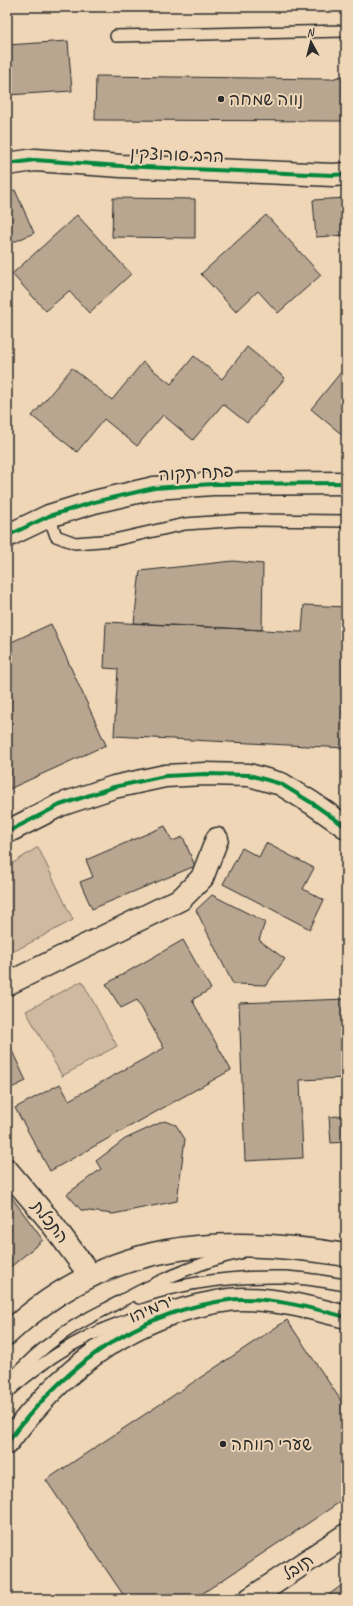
<svg xmlns="http://www.w3.org/2000/svg" width="353" height="1606" viewBox="0 0 353 1606" font-family="Caveat,'Playpen Sans Hebrew',sans-serif">
	<rect width="100%" height="100%" fill="#eed6b7"/>
	<filter id="ink" filterUnits="userSpaceOnUse"><feTurbulence type="fractalNoise" baseFrequency=".025" numOctaves="2"/><feDisplacementMap in="SourceGraphic" scale="8" xChannelSelector="R" yChannelSelector="G"/><feConvolveMatrix kernelMatrix="1 2 1 2 8 2 1 2 1" color-interpolation-filters="sRGB"/></filter>
	<g filter="url(#ink)">
		<path fill="#cfbaa0" stroke="#7d7266" d="M 38,847 L 73,920 L 7,955 L 7,867 Z
			M 82,981 L 117,1046 L 62,1076 L 26,1011 Z"/>
		<path fill="#b8a690" stroke="#2b2b2b" d="M 68,41 L 72,91 L 7,95 L 7,45 Z
			M 346,75 L 346,120 L 342,121 L 95,120 L 96,76 L 331,79 Z
			M 15,190 L 34,233 L 7,245 L 7,193 Z
			M 113,198 L 195,199 L 195,238 L 112,237 Z
			M 346,198 L 346,235 L 316,237 L 313,200 Z
			M 77,215 L 131,274 L 89,313 L 69,291 L 46,311 L 12,274 Z
			M 266,215 L 321,275 L 278,313 L 258,291 L 236,312 L 201,274 Z
			M 247,347 L 285,378 L 247,423 L 223,404 L 193,440 L 163,415 L 137,446 L 104,419 L 77,452 L 32,416 L 72,368 L 112,400 L 143,362 L 171,384 L 194,356 L 222,379 Z
			M 346,366 L 346,438 L 311,409 Z
			M 233,561 L 263,564 L 262,630 L 134,623 L 140,571 Z
			M 304,605 L 346,607 L 346,748 L 114,736 L 118,669 L 104,668 L 106,622 L 302,632 Z
			M 51,624 L 106,745 L 7,790 L 7,644 Z
			M 165,826 L 172,841 L 183,837 L 195,866 L 92,909 L 80,882 L 93,877 L 86,860 Z
			M 266,843 L 314,868 L 303,889 L 324,900 L 310,929 L 223,884 L 242,848 L 259,857 Z
			M 212,895 L 265,922 L 259,940 L 285,959 L 266,985 L 233,984 L 196,910 Z
			M 183,940 L 211,989 L 192,1000 L 231,1070 L 50,1171 L 15,1108 L 60,1084 L 69,1100 L 164,1048 L 137,1000 L 121,1008 L 106,984 Z
			M 346,999 L 346,1078 L 300,1080 L 303,1158 L 245,1161 L 239,1003 Z
			M 7,1040 L 26,1081 L 7,1090 Z
			M 346,1115 L 346,1142 L 331,1143 L 329,1117 Z
			M 164,1121 L 176,1125 L 185,1139 L 177,1201 L 113,1214 L 81,1210 L 67,1194 L 101,1169 L 96,1161 L 125,1139 Z
			M 7,1191 L 43,1240 L 7,1270 Z
			M 287,1320 L 346,1408 L 346,1498 L 194,1599 L 126,1599 L 46,1480 Z
			M 346,1582 L 346,1599 L 323,1599 Z"/>
		<g fill="none" stroke-linecap="round" stroke-linejoin="round">
			<g stroke="#2b2b2b" stroke-width="14">
				<path id="lane" d="M 116,36 L 346,31
					M 49,516 L 56,536 L 75,543 L 114,540 L 185,524 L 242,520 L 346,521
					M 139,1298 C 185,1282 236,1276 285,1277 C 305,1278 326,1282 346,1285
					M 7,1384 C 23,1366 41,1349 61,1335 C 76,1324 92,1316 108,1308 C 150,1285 194,1263 240,1253
					M 7,1393 C 46,1357 93,1329 144,1315"/>
			</g>
			<g stroke="#2b2b2b" stroke-width="25">
				<path id="street" d="M 7,832 L 60,805 L 114,787 L 165,776 L 205,774 L 249,775 L 281,784 L 312,803 L 346,827
					M 7,984 L 181,899 L 202,878 L 217,839
					M 7,1170 L 50,1221 L 90,1275
					M 250,1599 L 346,1535"/>
			</g>
			<g stroke="#2b2b2b" stroke-width="25">
				<path id="secondary" d="M 7,164 L 35,160 L 121,166 L 333,175 L 346,174
					M 7,536 L 49,516 L 94,502 L 154,488 L 213,484 L 346,483
					M 7,1334 C 107,1240 217,1234 346,1255
					M 7,1443 C 55,1378 118,1325 197,1306 C 211,1303 227,1299 242,1299 C 277,1299 312,1308 346,1317"/>
			</g>
			<use href="#lane" stroke="#eed6b7" stroke-width="11"/>
			<use href="#street" stroke="#eed6b7" stroke-width="22"/>
			<use href="#secondary" stroke="#eed6b7" stroke-width="22"/>
			<g stroke="#eed6b7" stroke-width="6">
				<path id="cycleway" d="M 7,164 L 35,160 L 121,166 L 333,175 L 346,174
					M 7,536 L 49,516 L 94,502 L 154,488 L 213,484 L 346,483
					M 7,832 L 60,805 L 114,787 L 165,776 L 205,774 L 249,775 L 281,784 L 312,803 L 346,827
					M 7,1443 C 55,1378 118,1325 197,1306 C 211,1303 227,1299 242,1299 C 277,1299 312,1308 346,1317"/>
			</g>
			<use href="#cycleway" stroke="#00873e" stroke-width="4"/>
		</g>
	</g>
	<g fill="#2b2b2b" stroke="#eed6b7" stroke-width="1.5">
		<circle cx="221" cy="99" r="4"/>
		<circle cx="223" cy="1444" r="4"/>
	</g>
	<g text-anchor="middle" dominant-baseline="central" stroke-width="4" stroke-linejoin="round" paint-order="stroke">
		<g font-size="17" fill="#2b2b2b" stroke="#eed6b7" text-anchor="start">
			<text x="229" y="99">נווה שמחה</text>
			<text x="231" y="1444">שערי רווחה</text>
		</g>
		<g font-size="17" fill="#2b2b2b" stroke="#eed6b7">
			<text transform="translate(177 155) rotate(2)">הרב סורוצקין</text>
			<text transform="translate(196 473) rotate(-3)">פתח תקוה</text>
			<text transform="translate(50 1222) rotate(52)">התכלת</text>
			<text transform="translate(151 1309) rotate(-23)">ירמיהו</text>
			<text transform="translate(298 1567) rotate(-34)">תובל</text>
		</g>
	</g>
	<rect width="353" height="1606" fill="none" stroke="#eed6b7" stroke-width="24"/>
	<rect x="12" y="12" width="329" height="1582" fill="none" stroke="#2b2b2b" stroke-width="1.5" filter="url(#ink)"/>
	<g transform="translate(311 42) rotate(353)" stroke="#eed6b7" stroke-width="3" paint-order="stroke">
	<path d="M0-3L7 15L0 10L-7 15Z" fill="#2b2b2b"/>
	<text y="-6" font-size="11" font-weight="bold" text-anchor="middle" fill="#2b2b2b">N</text>
	</g>
</svg>
